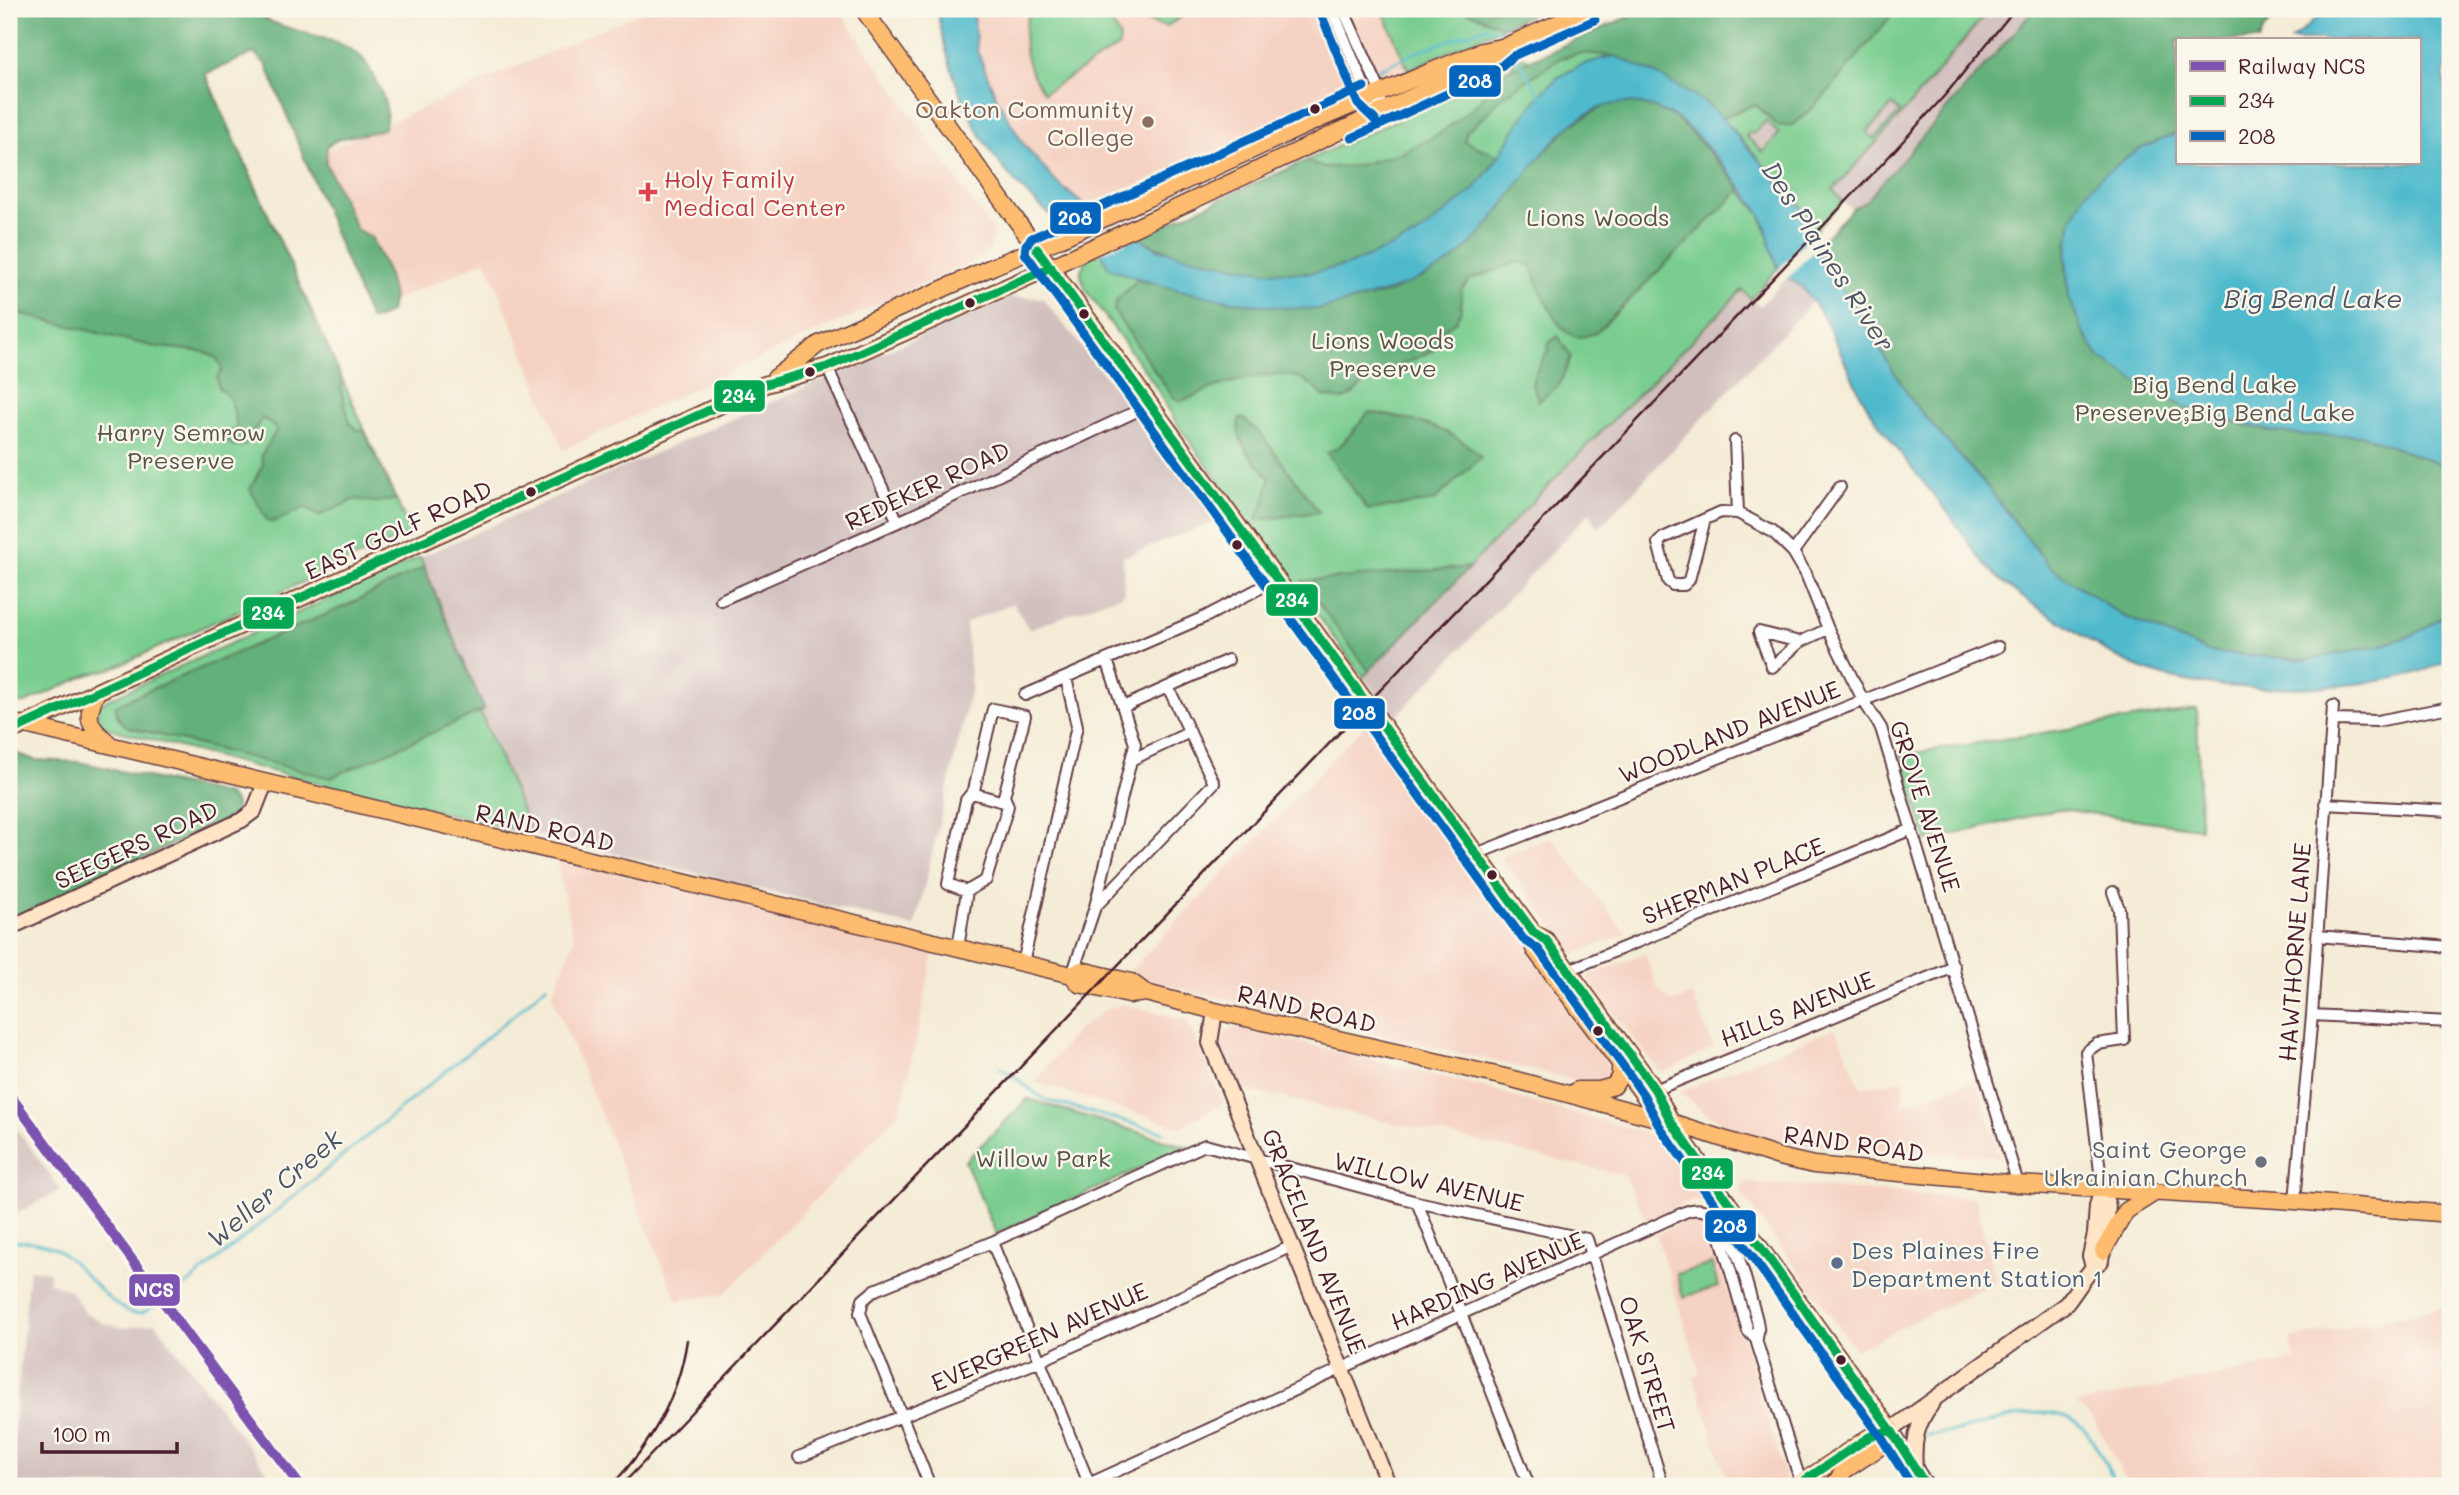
<svg xmlns="http://www.w3.org/2000/svg" width="2459" height="1495" viewBox="0 0 2459 1495" font-family="Mali,sans-serif">
	<rect width="100%" height="100%" fill="#fbf7ec"/>
	<filter id="ink" filterUnits="userSpaceOnUse"><feTurbulence type="fractalNoise" baseFrequency=".0143" numOctaves="2"/><feDisplacementMap in="SourceGraphic" scale="14" xChannelSelector="R" yChannelSelector="G"/><feConvolveMatrix kernelMatrix="1 2 1 2 8 2 1 2 1" color-interpolation-filters="sRGB"/></filter>
	<filter id="wash" filterUnits="userSpaceOnUse"><feTurbulence type="fractalNoise" baseFrequency=".00686" numOctaves="4" result="noise"/><feDisplacementMap in="SourceGraphic" scale="28" xChannelSelector="R" yChannelSelector="G"/><feGaussianBlur stdDeviation="1.57" result="paint"/><feColorMatrix in="noise" values="0 0 0 0 0 0 0 0 0 0 0 0 0 0 0 0 0 1.4 0 .05"/><feComposite in="paint" operator="in"/></filter>
	<g filter="url(#wash)">
		<rect width="100%" height="100%" fill="#f4ecd6"/>
		<path fill="#f5d2c2" d="M 647,9 L 838,9 L 992,230 L 993,239 L 989,250 L 979,259 L 765,355 L 563,450 L 486,260 L 378,308 L 316,155 Z
			M 973,9 L 1382,9 L 1408,70 L 1086,207 L 1054,180 L 1024,145 L 997,99 L 977,51 Z
			M 1366,724 L 1374,731 L 1404,772 L 1604,1053 L 1610,1072 L 1605,1081 L 1592,1083 L 1576,1080 L 1125,976 Z
			M 1552,838 L 1626,934 L 1573,955 L 1501,857 Z
			M 556,859 L 935,946 L 917,1037 L 899,1113 L 724,1294 L 677,1301 L 552,996 L 574,940 Z
			M 1645,954 L 1658,988 L 1672,1003 L 1692,995 L 1714,1048 L 1664,1072 L 1658,1070 L 1586,977 Z
			M 1122,1004 L 1187,1020 L 1223,1103 L 1181,1127 L 1034,1082 L 1077,1031 L 1101,1012 Z
			M 1235,1027 L 1484,1087 L 1528,1101 L 1644,1132 L 1658,1138 L 1672,1149 L 1707,1197 L 1705,1202 L 1689,1201 L 1648,1220 L 1645,1217 L 1623,1175 L 1239,1088 L 1233,1082 L 1221,1050 L 1226,1031 Z
			M 1835,1028 L 1861,1087 L 1905,1080 L 1901,1106 L 1976,1079 L 2000,1157 L 1790,1145 L 1739,1132 L 1706,1114 L 1680,1092 Z
			M 1745,1182 L 1975,1198 L 1995,1281 L 1856,1350 L 1740,1191 Z
			M 1697,1216 L 1706,1220 L 1788,1486 L 1729,1486 L 1694,1377 L 1700,1374 L 1656,1234 Z
			M 2450,1306 L 2450,1486 L 2129,1486 L 2094,1420 L 2076,1404 L 2295,1360 L 2290,1339 Z"/>
		<path fill="#d1bfbd" d="M 1990,9 L 2067,9 L 1940,167 L 1852,210 L 1843,201 L 1811,235 L 1805,212 L 1722,118 L 1985,15 Z
			M 1770,238 L 1778,268 L 1751,299 L 1760,306 L 1786,279 L 1800,286 L 1813,301 L 1598,529 L 1590,512 L 1394,719 L 1363,677 L 1570,463 Z
			M 1010,297 L 1042,298 L 1122,396 L 1217,521 L 1123,557 L 1124,594 L 1029,629 L 1013,603 L 966,623 L 971,688 L 915,927 L 526,832 L 529,826 L 480,711 L 484,709 L 420,557 Z
			M 9,1118 L 61,1190 L 9,1217 Z
			M 29,1269 L 50,1272 L 48,1282 L 71,1291 L 84,1312 L 103,1323 L 125,1328 L 156,1323 L 278,1486 L 9,1486 Z"/>
		<path fill="#7acd90" stroke="#62765e" stroke-width="2" fill-rule="evenodd" d="M 1031,9 L 1103,9 L 1120,37 L 1119,46 L 1044,93 C 1025,67 1018,39 1031,9 Z
			M 1137,9 L 1193,9 L 1166,27 L 1145,21 Z
			M 1382,9 L 1543,9 L 1408,70 Z
			M 1646,9 L 1990,9 L 1902,114 L 1833,190 L 1843,201 L 1811,235 L 1805,212 L 1722,118 L 1689,130 L 1761,215 L 1778,268 L 1751,299 L 1742,290 L 1570,463 L 1363,677 L 1177,424 L 1153,382 L 1086,290 L 1081,276 L 1081,270 L 1086,260 L 1096,252 L 1101,253 L 1503,72 L 1512,66 L 1514,59 L 1522,56 L 1531,60 ZM 1892,105 L 1900,112 L 1874,139 L 1867,132 ZM 1766,121 L 1779,134 L 1763,152 L 1746,136 L 1750,132 L 1753,134 Z
			M 205,74 L 411,533 L 113,668 L 87,675 L 25,703 L 9,704 L 9,163 Z
			M 420,557 L 484,710 L 480,712 L 529,826 L 526,832 L 317,783 L 99,726 L 96,710 L 99,705 L 109,699 Z
			M 2197,709 L 2200,828 L 2059,809 L 1927,841 L 1901,755 Z
			M 1028,1099 L 1188,1147 L 996,1234 L 965,1161 Z
			M 1712,1264 L 1718,1287 L 1683,1297 L 1677,1274 Z"/>
		<path fill="#63b07a" stroke="#566852" stroke-width="2" d="M 9,9 L 255,9 C 269,33 336,31 362,58 C 368,64 372,75 376,82 C 385,97 390,112 384,128 C 365,138 344,132 327,146 L 326,163 L 357,230 L 371,237 L 387,271 L 393,296 L 390,312 L 378,319 L 370,320 L 266,64 L 254,53 L 205,74 L 343,382 L 341,389 L 350,424 L 358,430 L 364,430 L 396,500 L 373,502 L 356,499 L 318,516 L 306,507 L 274,522 L 267,520 L 250,489 L 263,464 L 261,456 L 277,429 L 262,418 L 245,445 L 235,447 L 228,442 L 227,433 L 237,429 C 234,414 234,396 218,388 L 217,377 L 222,370 L 219,362 L 215,357 L 205,352 L 151,346 L 9,311 Z
			M 1462,9 L 1543,9 L 1502,27 Z
			M 1646,9 L 1897,9 L 1820,101 L 1793,125 L 1778,126 L 1755,104 L 1722,118 L 1707,104 L 1615,56 L 1581,53 L 1561,58 L 1499,99 L 1486,115 L 1467,131 L 1464,141 L 1499,156 C 1489,167 1483,180 1474,191 C 1439,230 1361,271 1308,273 C 1254,275 1184,262 1136,237 L 1306,161 L 1321,167 L 1355,166 L 1401,153 L 1441,133 L 1478,103 L 1503,72 Z
			M 2035,9 L 2281,9 L 2264,29 L 2259,40 L 2177,40 L 2177,133 C 2119,158 2074,185 2066,254 C 2065,268 2068,283 2069,297 L 2225,420 L 2270,431 L 2306,435 L 2362,435 L 2450,468 L 2450,612 L 2415,634 L 2383,645 L 2307,660 L 2209,652 L 2121,615 L 2050,567 L 1988,488 L 1914,404 L 1835,278 L 1815,249 L 1852,209 L 1865,202 Z
			M 1641,102 L 1675,117 L 1702,144 L 1741,189 L 1596,333 C 1591,334 1584,337 1580,337 C 1555,336 1539,285 1531,265 L 1517,262 L 1469,280 L 1461,291 L 1461,310 L 1456,321 L 1446,328 L 1439,344 L 1432,351 L 1367,380 L 1352,395 L 1342,400 L 1323,396 C 1299,367 1269,373 1237,381 C 1228,384 1218,385 1210,389 C 1198,394 1193,398 1180,401 L 1172,396 L 1114,311 L 1116,301 L 1137,280 L 1249,303 L 1321,309 L 1394,291 L 1490,223 L 1532,165 L 1570,126 L 1602,107 L 1616,103 Z
			M 1558,336 L 1571,357 L 1560,384 L 1539,401 L 1532,385 L 1535,374 L 1547,352 L 1549,343 Z
			M 1369,412 C 1412,420 1449,424 1481,457 L 1434,501 L 1368,510 L 1327,453 L 1341,445 Z
			M 1243,418 L 1261,434 L 1319,512 L 1256,520 L 1265,500 L 1270,479 C 1257,461 1234,444 1239,420 Z
			M 424,567 L 484,710 L 330,778 L 128,727 C 120,722 115,716 116,706 L 124,701 L 348,605 Z
			M 1470,567 L 1369,671 L 1302,581 Z
			M 9,751 L 35,760 L 79,762 L 228,795 L 236,804 L 236,815 L 9,920 Z"/>
		<path fill="#50bacc" stroke="#4d6c7c" stroke-width="2" d="M 937,9 L 973,9 L 977,51 L 997,99 L 1024,145 L 1054,180 L 1086,207 L 1158,249 L 1193,258 L 1263,271 L 1310,273 L 1349,265 L 1416,236 L 1474,190 L 1499,156 L 1519,123 L 1540,95 L 1557,78 L 1579,66 L 1600,59 L 1615,56 L 1658,75 L 1707,104 L 1722,118 L 1805,212 L 1815,249 L 1835,278 L 1914,404 L 1988,488 L 2050,567 L 2121,615 L 2209,652 L 2307,660 L 2383,645 L 2415,634 L 2450,612 L 2450,658 C 2413,684 2321,688 2275,688 C 2221,688 2164,683 2116,657 C 2096,646 2078,632 2058,620 C 2032,604 2004,587 1984,563 C 1971,548 1961,530 1949,514 C 1922,480 1894,448 1871,412 C 1849,378 1838,339 1816,305 C 1811,299 1805,290 1799,285 C 1791,279 1786,280 1780,270 C 1769,253 1770,232 1760,214 C 1747,192 1696,131 1675,117 C 1674,116 1661,111 1660,110 C 1559,68 1514,223 1447,264 C 1417,283 1385,293 1351,301 C 1340,304 1329,308 1318,309 C 1257,309 1164,291 1108,267 C 1106,263 1104,257 1101,253 C 1090,239 1057,221 1042,208 C 979,154 951,88 937,9 Z
			M 2328,9 L 2450,9 L 2450,58 L 2444,73 L 2446,105 L 2450,112 L 2450,468 L 2362,435 L 2306,435 L 2270,431 L 2195,412 L 2151,391 L 2097,355 L 2082,330 L 2069,297 L 2066,256 L 2072,219 L 2084,195 L 2101,176 L 2140,149 L 2177,133 L 2177,163 L 2419,163 L 2419,40 L 2291,40 Z"/>
		<path fill="#f4ecd6" d="M 1093,207 L 1140,236 L 1099,254 L 1057,224 Z
			M 1814,232 L 1818,246 L 1784,282 L 1776,272 Z"/>
		<g fill="none" stroke-linecap="round" stroke-linejoin="round">
			<path stroke="#50bacc" stroke-width="2.5" d="M 1518,58 L 1541,97
				M 1377,70 L 1419,51 L 1486,27 L 1506,33
				M 1000,1068 C 1018,1076 1029,1091 1046,1100 L 1163,1132
				M 9,1242 C 23,1240 38,1242 52,1247 C 77,1257 116,1320 142,1313 C 146,1312 147,1309 151,1307 C 161,1303 169,1298 179,1291 L 515,1014 L 547,985
				M 1925,1435 C 1937,1434 1950,1433 1962,1430 C 1998,1422 2054,1396 2085,1430 C 2098,1446 2107,1468 2117,1486"/>
		</g>
	</g>
	<g filter="url(#ink)">
		<g fill="none" stroke-linecap="round" stroke-linejoin="round">
			<g stroke="#643e45" stroke-width="14">
				<path id="street" d="M 1332,9 L 1369,98 L 1383,111
					M 1343,9 L 1381,93 L 1381,99
					M 827,367 L 898,522
					M 1735,441 L 1738,513
					M 1705,519 L 1689,580 L 1684,585 L 1673,585 L 1668,581 L 1658,543 L 1663,538 L 1721,512 L 1738,513 L 1773,532 L 1793,552 L 1806,574 L 1828,629 L 1863,700 L 1881,728 L 2018,1184
					M 1793,552 L 1840,487
					M 721,600 L 898,522 L 1150,405
					M 1800,642 L 1759,632 L 1772,667 L 1800,642 L 1828,629
					M 1025,695 L 1207,616 L 1277,579
					M 1123,707 L 1228,660
					M 993,709 L 1025,716 L 1004,796 L 1008,806 L 986,880 L 967,891 L 948,884 L 966,800 L 974,790 Z
					M 2332,720 L 2377,721 L 2450,707
					M 1131,760 L 1190,732
					M 972,793 L 1007,803
					M 2325,804 L 2450,811
					M 1476,854 L 1998,647
					M 1096,906 L 1214,783 L 1168,687
					M 2317,936 L 2450,947
					M 958,948 L 967,891
					M 1023,963 L 1077,726 L 1066,678
					M 1569,970 L 1912,829
					M 1072,975 L 1095,907 L 1135,744 L 1107,660
					M 2312,1015 L 2450,1022
					M 1655,1090 L 1954,967
					M 2102,1189 L 2086,1052 L 2097,1044 L 2124,1040 L 2119,909 L 2113,892
					M 2295,1201 L 2312,1015 L 2333,706
					M 1417,1202 L 1529,1486
					M 1717,1224 L 1748,1331 L 1756,1339
					M 992,1242 L 1090,1486
					M 799,1457 L 1040,1361 L 1292,1246
					M 930,1486 L 860,1313 L 863,1300 L 875,1290 L 992,1242 L 1205,1145 L 1417,1202 L 1587,1239 L 1663,1486
					M 1084,1486 L 1685,1212 C 1726,1195 1742,1268 1750,1295 C 1752,1305 1757,1316 1758,1327 C 1759,1332 1756,1337 1757,1343 L 1801,1483"/>
			</g>
			<g stroke="#643e45" stroke-width="18">
				<path id="secondary" d="M 9,928 L 242,820 L 254,811 L 265,783
					M 1215,1011 L 1210,1043 L 1389,1486
					M 2093,1267 L 2090,1256 L 2095,1234 L 2097,1206 L 2102,1189
					M 1915,1467 C 1913,1444 1916,1424 1931,1405
					M 1926,1486 L 1891,1430 L 2066,1304 C 2077,1291 2088,1269 2101,1261 L 2108,1206 L 2102,1189"/>
			</g>
			<g stroke="#643e45" stroke-width="19">
				<path id="primary" d="M 863,9 L 1533,932 L 1546,940 L 1641,1070 L 1655,1090 L 1671,1122 L 1705,1171 L 1891,1430
					M 775,378 L 819,344 L 994,266 L 1057,240 L 1304,126 L 1427,73 L 1482,51 L 1506,46 L 1590,9
					M 97,692 C 84,719 88,726 111,745
					M 21,724 L 1072,975 L 1079,984 L 1129,995 L 1146,993
					M 9,732 L 766,384 L 827,367 L 1051,267 L 1489,61 L 1506,46
					M 1533,932 L 1534,949 L 1646,1098 L 1662,1113
					M 1072,975 L 1081,970 L 1131,982 L 1146,993 L 1215,1011 L 1509,1078 L 1671,1122 L 1779,1157 L 1814,1165 L 2018,1184 L 2295,1201 L 2450,1214
					M 1577,1090 L 1599,1090 L 1614,1086 L 1620,1076 L 1620,1061
					M 2103,1251 L 2126,1211 L 2156,1192
					M 1802,1486 L 1801,1483 L 1869,1437 L 1891,1430
					M 1833,1486 L 1845,1470 L 1877,1449 L 1891,1430"/>
			</g>
			<use href="#street" stroke="#fff" stroke-width="10"/>
			<use href="#secondary" stroke="#ffe4c6" stroke-width="14"/>
			<use href="#primary" stroke="#febc70" stroke-width="16"/>
			<path stroke="#4a1f2b" stroke-width="2.5" d="M 611,1486 C 651,1444 678,1399 687,1340
				M 621,1486 L 1883,163 L 1946,94 L 2015,9"/>
			<g stroke="#fbf7ec" stroke-width="14">
				<path id="bus-1" d="M 1037,249 L 1533,932 L 1546,940 L 1641,1070 L 1655,1090 L 1671,1122 L 1891,1430 L 1926,1486
					M 9,732 L 766,384 L 827,367 L 1051,267
					M 1801,1483 L 1869,1437 L 1891,1430"/>
			</g>
			<g stroke="#fbf7ec" stroke-width="14">
				<path id="bus-2" d="M 1321,14 L 1358,104 L 1375,120
					M 1364,87 L 1032,238 L 1026,245 L 1025,253 L 1523,939 L 1538,949 L 1631,1077 L 1644,1096 L 1661,1129 L 1881,1437 L 1912,1486
					M 1352,138 L 1494,72 L 1513,56 L 1595,20"/>
			</g>
			<use href="#bus-1" stroke="#00a651" stroke-width="9"/>
			<use href="#bus-2" stroke="#0065bd" stroke-width="9"/>
			<g stroke="#fbf7ec" stroke-width="16">
				<path id="rail-1" d="M 9,1094 L 300,1486"/>
			</g>
			<use href="#rail-1" stroke="#7c53af" stroke-width="10"/>
		</g>
	</g>
	<g fill="#4a1f2b" stroke="#fbf7ec" stroke-width="2.5">
		<circle cx="1315" cy="109" r="6"/>
		<circle cx="970" cy="303" r="6"/>
		<circle cx="1084" cy="314" r="6"/>
		<circle cx="810" cy="372" r="6"/>
		<circle cx="531" cy="492" r="6"/>
		<circle cx="1237" cy="545" r="6"/>
		<circle cx="1492" cy="875" r="6"/>
		<circle cx="1598" cy="1031" r="6"/>
		<circle cx="1841" cy="1360" r="6"/>
	</g>
	<circle fill="#8d6e63" stroke="#fbf7ec" stroke-width="2.5" cx="1148" cy="122" r="7"/>
	<path fill="#e0444e" stroke="#fbf7ec" stroke-width="2.5" d="M644.5 181.5h7v7h7v7h-7v7h-7v-7h-7v-7h7z"/>
	<circle fill="#6b7280" stroke="#fbf7ec" stroke-width="2.5" cx="2261" cy="1162" r="7"/>
	<circle fill="#5c6f8a" stroke="#fbf7ec" stroke-width="2.5" cx="1837" cy="1263" r="7"/>
	<g text-anchor="middle" dominant-baseline="central" stroke-width="5" stroke-linejoin="round" paint-order="stroke">
		<g font-size="24" fill="#785e54" stroke="#fbf7ec" text-anchor="end">
			<text x="1134" y="108">Oakton Community<tspan x="1134" dy="28">College</tspan></text>
		</g>
		<g font-size="24" fill="#be3a42" stroke="#fbf7ec" text-anchor="start">
			<text x="664" y="178">Holy Family<tspan x="664" dy="28">Medical Center</tspan></text>
		</g>
		<g font-size="24" fill="#585349" stroke="#fbf7ec">
			<text x="1598" y="216">Lions Woods</text>
			<text x="1383" y="339">Lions Woods<tspan x="1383" dy="28">Preserve</tspan></text>
			<text x="2215" y="383">Big Bend Lake<tspan x="2215" dy="28">Preserve;Big Bend Lake</tspan></text>
			<text x="181" y="431">Harry Semrow<tspan x="181" dy="28">Preserve</tspan></text>
			<text x="1043" y="1157">Willow Park</text>
		</g>
		<g font-size="24" fill="#4a1f2b" stroke="#fbf7ec">
			<text transform="translate(927 485) rotate(-25)">REDEKER ROAD</text>
			<text transform="translate(398 529) rotate(-25)">EAST GOLF ROAD</text>
			<text transform="translate(1729 731) rotate(-22)">WOODLAND AVENUE</text>
			<text transform="translate(1926 806) rotate(72)">GROVE AVENUE</text>
			<text transform="translate(545 827) rotate(13)">RAND ROAD</text>
			<text transform="translate(136 844) rotate(-25)">SEEGERS ROAD</text>
			<text transform="translate(1733 880) rotate(-22)">SHERMAN PLACE</text>
			<text transform="translate(2294 952) rotate(-86)">HAWTHORNE LANE</text>
			<text transform="translate(1307 1008) rotate(13)">RAND ROAD</text>
			<text transform="translate(1797 1008) rotate(-22)">HILLS AVENUE</text>
			<text transform="translate(1854 1143) rotate(8)">RAND ROAD</text>
			<text transform="translate(1429 1181) rotate(13)">WILLOW AVENUE</text>
			<text transform="translate(1315 1241) rotate(68)">GRACELAND AVENUE</text>
			<text transform="translate(1487 1280) rotate(-24)">HARDING AVENUE</text>
			<text transform="translate(1039 1336) rotate(-24)">EVERGREEN AVENUE</text>
			<text transform="translate(1648 1364) rotate(73)">OAK STREET</text>
		</g>
		<g font-size="24" fill="#5b616d" stroke="#fbf7ec" text-anchor="end">
			<text x="2247" y="1148">Saint George<tspan x="2247" dy="28">Ukrainian Church</tspan></text>
		</g>
		<g font-size="24" fill="#4e5e75" stroke="#fbf7ec" text-anchor="start">
			<text x="1851" y="1249">Des Plaines Fire<tspan x="1851" dy="28">Department Station 1</tspan></text>
		</g>
		<g font-size="26" font-style="italic" fill="#4c5563" stroke="#fbf7ec">
			<text transform="translate(1829 256) rotate(57)">Des Plaines River</text>
			<text x="2313" y="298">Big Bend Lake</text>
			<text transform="translate(274 1188) rotate(-40)">Weller Creek</text>
		</g>
	</g>
	<g stroke="#fbf7ec" stroke-width="2.5">
		<rect x="1448" y="64" width="54" height="34" rx="7" fill="#0065bd"/>
		<rect x="1049" y="201" width="53" height="34" rx="7" fill="#0065bd"/>
		<rect x="713" y="379" width="53" height="34" rx="7" fill="#00a651"/>
		<rect x="1265" y="583" width="54" height="34" rx="7" fill="#00a651"/>
		<rect x="242" y="596" width="53" height="34" rx="7" fill="#00a651"/>
		<rect x="1333" y="697" width="53" height="33" rx="7" fill="#0065bd"/>
		<rect x="1681" y="1157" width="53" height="33" rx="7" fill="#00a651"/>
		<rect x="1704" y="1209" width="53" height="34" rx="7" fill="#0065bd"/>
		<rect x="128" y="1273" width="53" height="34" rx="7" fill="#7c53af"/>
	</g>
	<g font-size="19" text-anchor="middle" font-weight="bold" fill="#fff">
		<text x="1475" y="88">208</text>
		<text x="1075" y="225">208</text>
		<text x="739" y="403">234</text>
		<text x="1292" y="607">234</text>
		<text x="268" y="620">234</text>
		<text x="1359" y="720">208</text>
		<text x="1708" y="1180">234</text>
		<text x="1730" y="1233">208</text>
		<text x="154" y="1297">NCS</text>
	</g>
	<rect width="2459" height="1495" fill="none" stroke="#fbf7ec" stroke-width="35"/>
	<rect x="2176" y="38" width="245" height="126" fill="#fbf7ec" stroke="#b4a19f" stroke-width="2"/>
	<rect x="2190" y="61" width="35" height="10" fill="#7c53af" stroke="#b4a19f" stroke-width="2"/>
	<text x="2238" y="74" font-size="21" fill="#4a1f2b">Railway NCS</text>
	<rect x="2190" y="96" width="35" height="10" fill="#00a651" stroke="#b4a19f" stroke-width="2"/>
	<text x="2238" y="108" font-size="21" fill="#4a1f2b">234</text>
	<rect x="2190" y="131" width="35" height="10" fill="#0065bd" stroke="#b4a19f" stroke-width="2"/>
	<text x="2238" y="144" font-size="21" fill="#4a1f2b">208</text>
	<path d="M42 1442v10h135v-10" fill="none" stroke="#4a1f2b" stroke-width="3.5"/>
	<text x="52" y="1442" font-size="21" fill="#4a1f2b" stroke="#fbf7ec" stroke-width="5" paint-order="stroke">100 m</text>
</svg>
